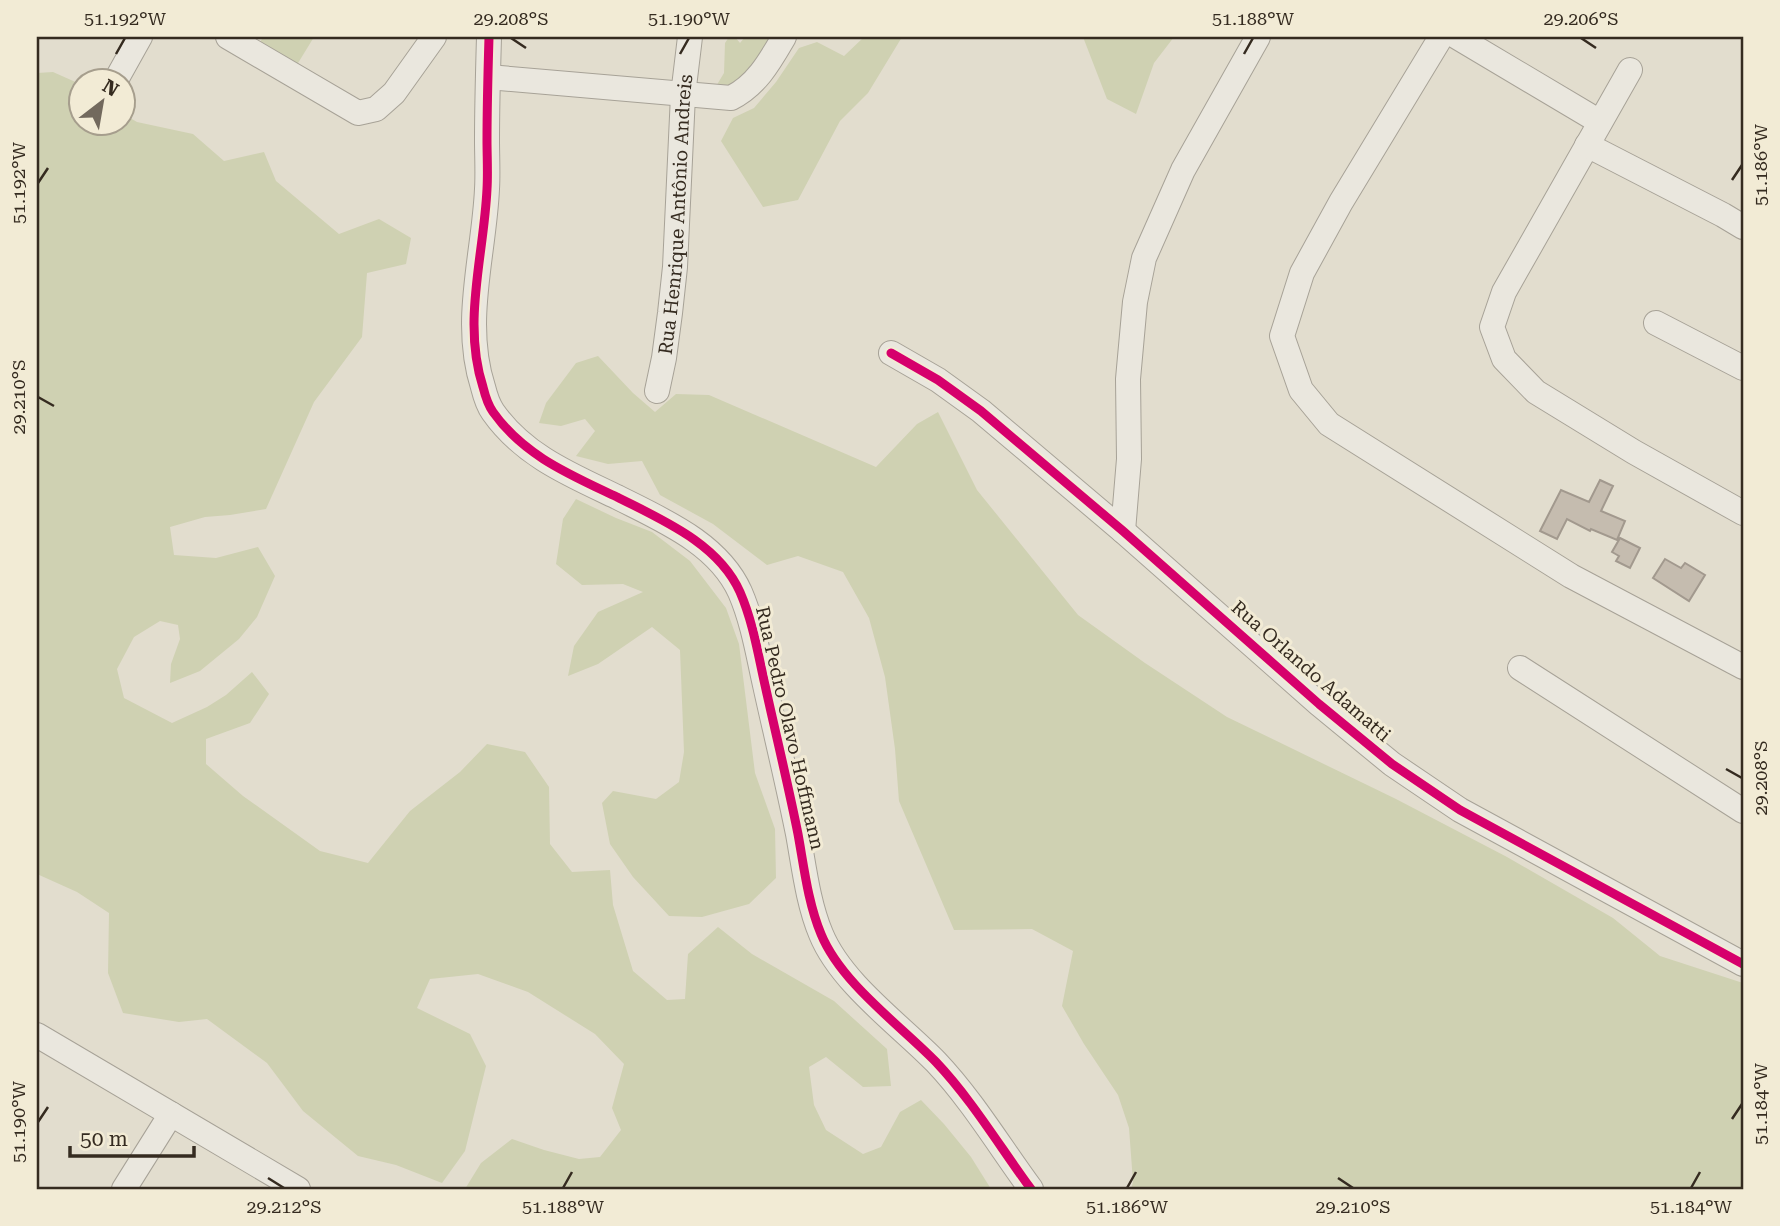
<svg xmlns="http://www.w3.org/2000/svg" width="1780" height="1226" viewBox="0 0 1780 1226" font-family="'Roboto Serif',serif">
	<rect width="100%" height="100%" fill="#e2ddce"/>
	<path fill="#cfd1b2" d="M 263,37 L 314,37 L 295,68 L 258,46 Z
		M 729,37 L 735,37 L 740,43 L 745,37 L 775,37 L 754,70 L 728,87 L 715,88 L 724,73 L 725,43 Z
		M 864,37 L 902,37 L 868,93 L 840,121 L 798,200 L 763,207 L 721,141 L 733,118 L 754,108 L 776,82 L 799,48 L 817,42 L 844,56 Z
		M 1083,37 L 1174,37 L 1154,63 L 1136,114 L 1107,99 Z
		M 53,72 L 80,84 L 80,122 L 122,122 L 123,114 L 137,122 L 193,134 L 224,161 L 264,152 L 276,181 L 339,234 L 379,219 L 411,238 L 406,264 L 367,273 L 362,337 L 314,402 L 266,509 L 230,515 L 205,517 L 170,527 L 174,555 L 216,558 L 258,547 L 275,576 L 257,617 L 239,639 L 200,671 L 170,683 L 171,664 L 180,639 L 178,625 L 160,621 L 134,637 L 117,669 L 124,698 L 172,723 L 207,707 L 226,695 L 252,672 L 269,694 L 250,723 L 206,739 L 206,764 L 243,796 L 320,851 L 368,863 L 410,811 L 460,772 L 487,744 L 525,752 L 549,787 L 550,844 L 572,872 L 610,870 L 613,905 L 633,971 L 667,1000 L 685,999 L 688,954 L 718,927 L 752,954 L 834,1001 L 887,1049 L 891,1086 L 863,1087 L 826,1057 L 809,1067 L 814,1105 L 826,1130 L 863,1154 L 881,1147 L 900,1112 L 921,1100 L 944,1124 L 971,1157 L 991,1189 L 465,1189 L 481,1163 L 512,1139 L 544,1150 L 579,1159 L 600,1157 L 621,1130 L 612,1108 L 624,1064 L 595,1034 L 528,992 L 478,974 L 430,979 L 417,1008 L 470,1034 L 486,1066 L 465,1151 L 442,1183 L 396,1165 L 358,1156 L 303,1111 L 267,1063 L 207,1019 L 179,1022 L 123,1013 L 108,973 L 109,913 L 77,892 L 37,874 L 37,73 Z
		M 598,356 L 633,393 L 655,412 L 676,394 L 709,395 L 876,467 L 917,424 L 938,412 L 977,490 L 1078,615 L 1145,663 L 1227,717 L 1396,799 L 1507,857 L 1613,918 L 1660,956 L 1743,983 L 1743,1189 L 1131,1189 L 1133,1182 L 1129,1128 L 1118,1095 L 1084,1044 L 1062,1006 L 1073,951 L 1032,929 L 954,930 L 899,801 L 895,749 L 885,677 L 869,618 L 843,572 L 798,556 L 767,565 L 713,524 L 660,495 L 642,461 L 608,464 L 576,456 L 595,431 L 585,419 L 561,426 L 539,423 L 546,403 L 576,363 Z
		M 576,499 L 616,518 L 652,532 L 690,561 L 726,608 L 739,644 L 755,773 L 775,829 L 776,878 L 749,904 L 702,917 L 669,916 L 633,877 L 610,844 L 602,803 L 613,791 L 656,799 L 679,782 L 684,752 L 680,650 L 652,627 L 598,664 L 568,676 L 574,646 L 598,612 L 643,592 L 623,584 L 582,585 L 556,564 L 563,519 Z"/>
	<path fill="#c5bcaf" stroke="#a2998e" stroke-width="2" d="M 1600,480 L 1613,486 L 1601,511 L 1625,521 L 1617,540 L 1591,529 L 1590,531 L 1567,519 L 1557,539 L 1540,531 L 1561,490 L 1589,502 Z
		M 1620,538 L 1640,548 L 1630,568 L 1616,561 L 1619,556 L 1612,552 Z
		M 1665,559 L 1681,568 L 1685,563 L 1705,575 L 1689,601 L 1653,578 Z"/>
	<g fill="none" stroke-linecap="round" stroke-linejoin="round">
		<g stroke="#a7a297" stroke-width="26">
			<g id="minor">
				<path d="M 228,37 L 358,113 L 376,109 L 394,93 L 434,37"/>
				<path d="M 489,37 C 488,71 487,106 487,140 C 487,156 488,173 487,189 C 484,255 462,322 483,387 C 485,395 488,405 493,412 C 524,456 571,475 617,497 C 662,520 718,543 740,592 C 753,622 758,654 765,685 C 776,735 788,784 798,834 C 804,867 808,903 821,934 C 841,983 900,1025 936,1062 C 972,1100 1000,1147 1031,1189"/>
				<path d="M 1441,37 L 1341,202 L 1302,273 L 1282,336 L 1301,390 L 1329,424 L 1571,576 L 1743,667"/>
				<path d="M 1457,37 L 1600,122"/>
				<path d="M 1630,70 L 1504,292 L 1492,327 L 1504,359 L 1536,392 L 1634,452 L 1743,513"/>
				<path d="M 488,77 L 731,98 C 757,85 770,61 784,37"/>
				<path d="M 116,80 L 140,37"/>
				<path d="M 1587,145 L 1723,215 L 1743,227"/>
				<path d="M 1656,323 L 1743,368"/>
				<path d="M 891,353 L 938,380 L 981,411 L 1123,531 L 1319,704 L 1392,764 L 1460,810 L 1743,964"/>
				<path id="s1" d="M 657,391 L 664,358 L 670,313 L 675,267 L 683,95 L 690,37"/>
				<path d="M 1123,531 L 1129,459 L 1128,379 L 1135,302 L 1144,258 L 1183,170 L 1258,37"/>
				<path d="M 1520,668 L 1743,811"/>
				<path d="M 37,1035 L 298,1189"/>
				<path d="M 124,1189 L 171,1114"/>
			</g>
		</g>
		<use href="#minor" stroke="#eae7de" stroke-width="24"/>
		<g stroke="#f2ebd5" stroke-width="13">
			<path id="cycleway" d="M 489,37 C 488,71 487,106 487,140 C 487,156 488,173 487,189 C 484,255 462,322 483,387 C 485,395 488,405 493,412 C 524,456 571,475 617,497 C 662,520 718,543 740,592 C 753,622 758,654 765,685 C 776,735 788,784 798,834 C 804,867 808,903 821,934 C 841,983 900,1025 936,1062 C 972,1100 1000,1147 1031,1189
				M 891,353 L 938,380 L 981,411 L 1123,531 L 1319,704 L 1392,764 L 1460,810 L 1743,964"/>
		</g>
		<use href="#cycleway" stroke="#d6006c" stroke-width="9"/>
	</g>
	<path fill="none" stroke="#352b20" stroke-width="2.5" d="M 511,38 L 526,48M 1581,38 L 1596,48M 116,54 L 125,38M 680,54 L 689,38M 1244,54 L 1253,38M 1732,180 L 1742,165M 38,183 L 48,168M 38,397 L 54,406M 1726,769 L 1742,778M 1732,1119 L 1742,1104M 38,1122 L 48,1107M 268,1178 L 284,1188M 1338,1178 L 1353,1188M 563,1188 L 572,1172M 1127,1188 L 1136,1172M 1691,1188 L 1700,1172"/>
	<g text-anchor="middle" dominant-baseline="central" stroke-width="6" stroke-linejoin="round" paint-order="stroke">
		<g font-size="19" fill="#352b20" stroke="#f2ebd5">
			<text stroke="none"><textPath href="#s1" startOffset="178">Rua Henrique Antônio Andreis</textPath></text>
			<text transform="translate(1311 671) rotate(41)">Rua Orlando Adamatti</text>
			<text transform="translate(790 728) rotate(77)">Rua Pedro Olavo Hoffmann</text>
		</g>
	</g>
	<rect width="1780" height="1226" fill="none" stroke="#f2ebd5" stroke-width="77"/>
	<g transform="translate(102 102) rotate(31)"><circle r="33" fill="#f2ebd5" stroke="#a69e8d" stroke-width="2"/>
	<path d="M0-5L12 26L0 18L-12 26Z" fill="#72695d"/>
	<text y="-10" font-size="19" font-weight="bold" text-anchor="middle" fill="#352b20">N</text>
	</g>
	<path d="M70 1146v10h124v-10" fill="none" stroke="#352b20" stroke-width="3.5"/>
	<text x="80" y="1146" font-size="21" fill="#352b20" stroke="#f2ebd5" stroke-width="5" paint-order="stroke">50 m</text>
	<rect x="38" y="38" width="1704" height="1150" fill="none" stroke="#352b20" stroke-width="2.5"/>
	<g font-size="18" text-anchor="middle" fill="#352b20">
		<text x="125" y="25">51.192°W</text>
		<text x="511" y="25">29.208°S</text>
		<text x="689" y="25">51.190°W</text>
		<text x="1253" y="25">51.188°W</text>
		<text x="1581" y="25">29.206°S</text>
		<text transform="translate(1761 165) rotate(-90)" y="6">51.186°W</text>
		<text transform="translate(19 183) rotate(-90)" y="6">51.192°W</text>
		<text transform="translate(19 397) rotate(-90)" y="6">29.210°S</text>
		<text transform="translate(1761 778) rotate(-90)" y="6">29.208°S</text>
		<text transform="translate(1761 1104) rotate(-90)" y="6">51.184°W</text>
		<text transform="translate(19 1122) rotate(-90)" y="6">51.190°W</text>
		<text x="284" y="1213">29.212°S</text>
		<text x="563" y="1213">51.188°W</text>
		<text x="1127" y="1213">51.186°W</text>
		<text x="1353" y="1213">29.210°S</text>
		<text x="1691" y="1213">51.184°W</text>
	</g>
</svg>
